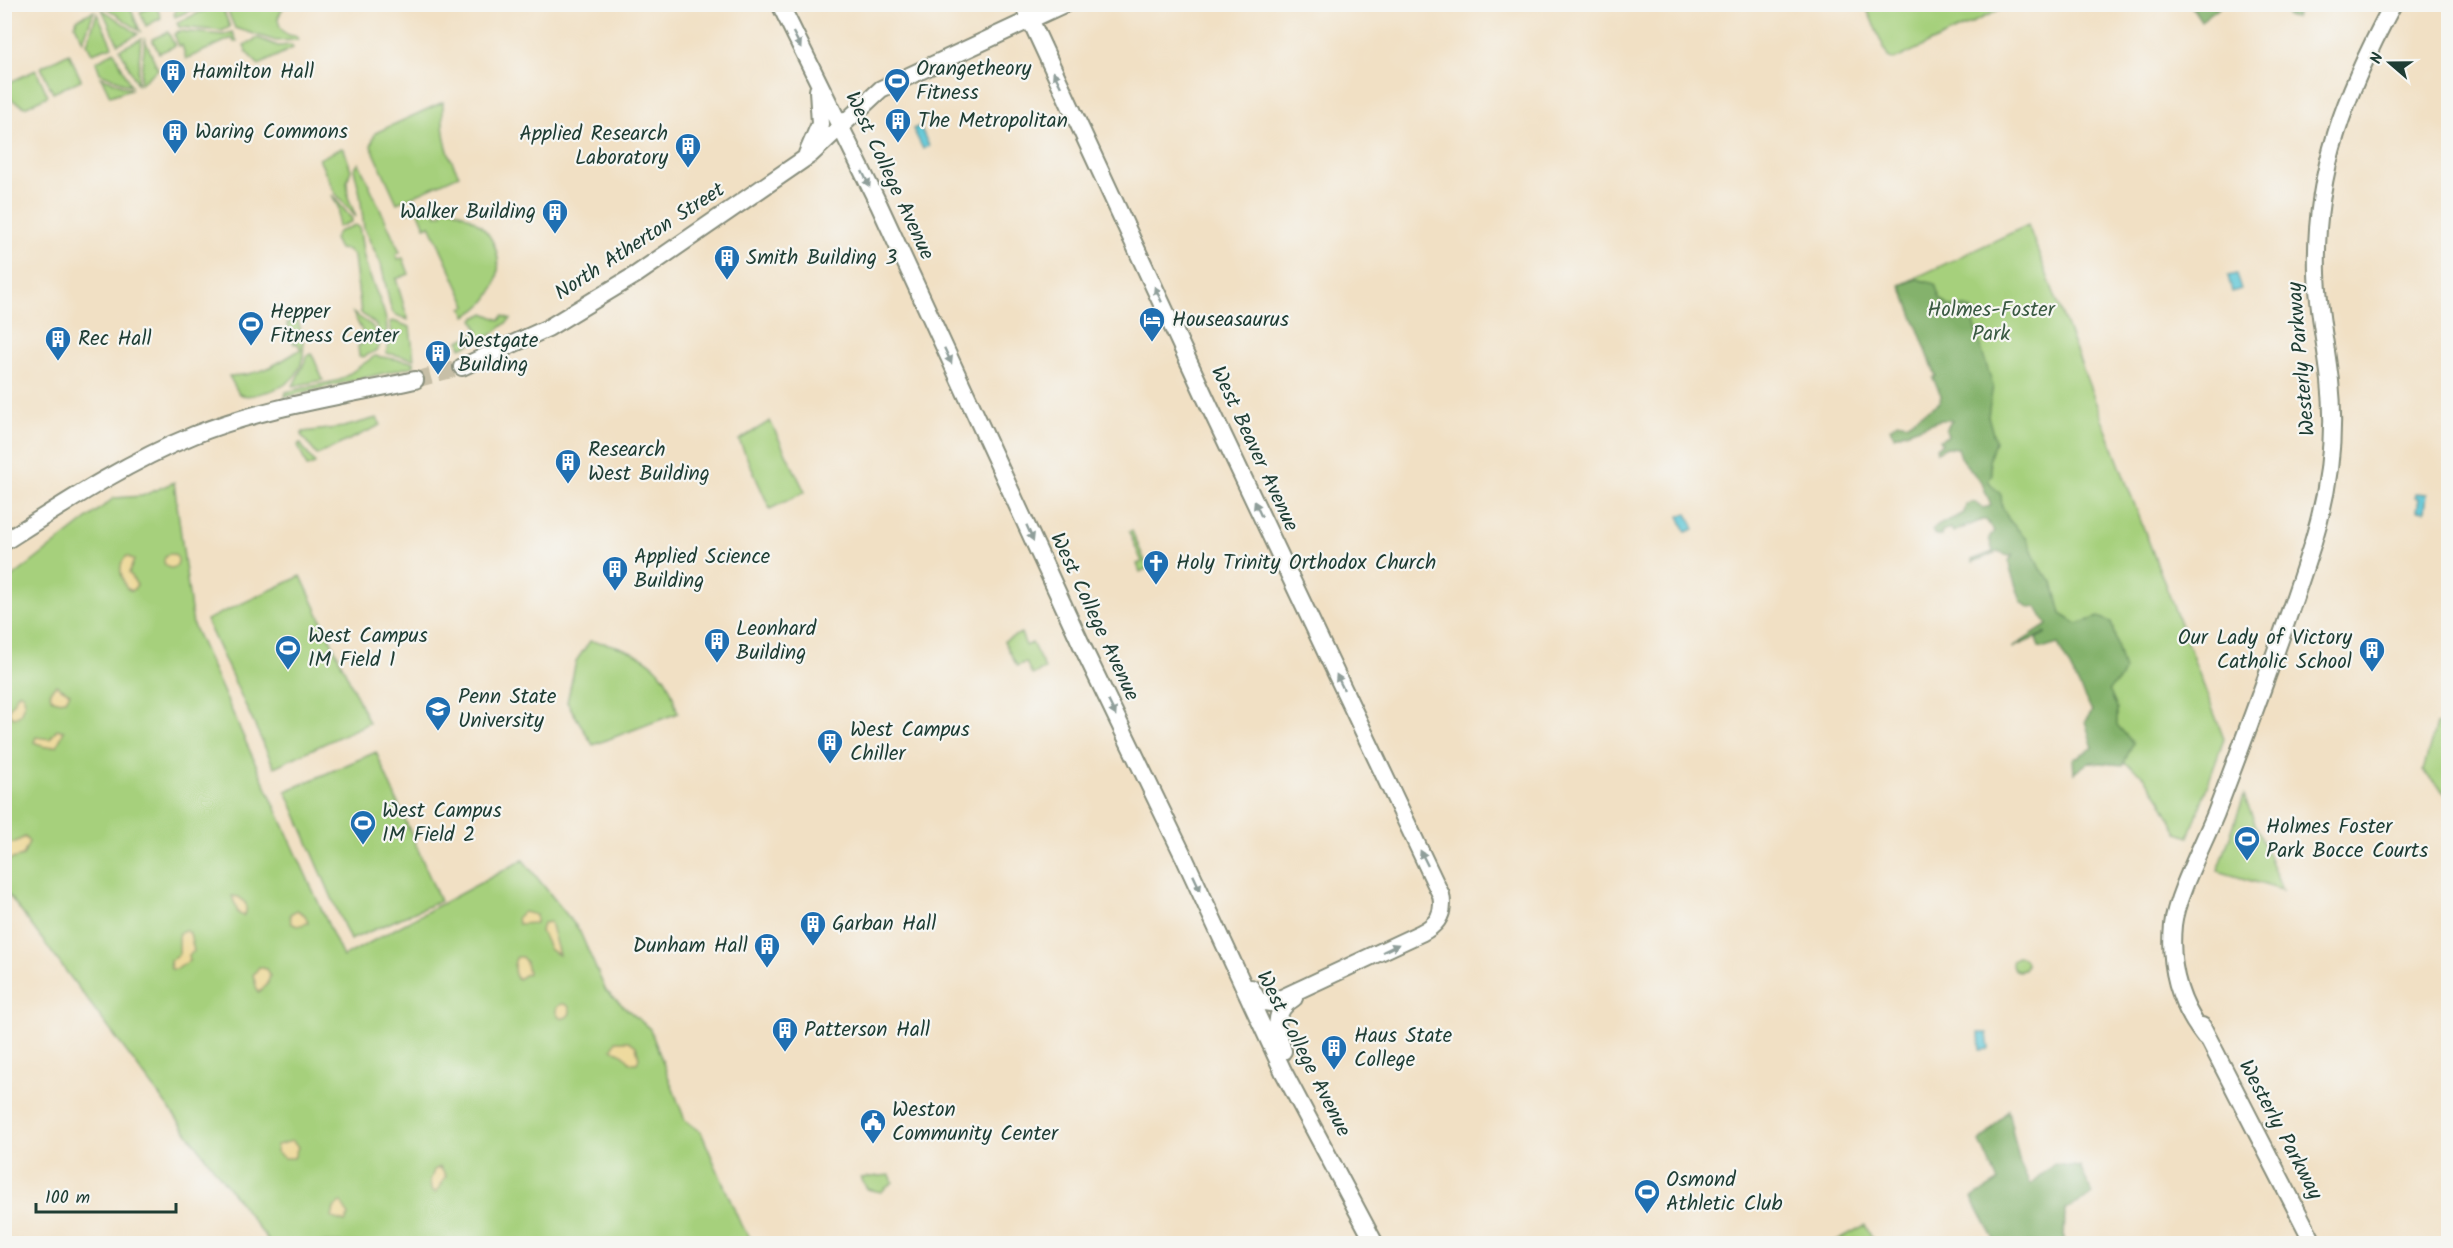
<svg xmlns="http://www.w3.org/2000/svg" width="2453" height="1248" viewBox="0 0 2453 1248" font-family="Kalam,sans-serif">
	<rect width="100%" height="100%" fill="#f6f6f2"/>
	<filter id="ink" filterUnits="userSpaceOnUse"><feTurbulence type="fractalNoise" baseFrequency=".0167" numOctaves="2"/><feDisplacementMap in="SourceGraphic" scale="12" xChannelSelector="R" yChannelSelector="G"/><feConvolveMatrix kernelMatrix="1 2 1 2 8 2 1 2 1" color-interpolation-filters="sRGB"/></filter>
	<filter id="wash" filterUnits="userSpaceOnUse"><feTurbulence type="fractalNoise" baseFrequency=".008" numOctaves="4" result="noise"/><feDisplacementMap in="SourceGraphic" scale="24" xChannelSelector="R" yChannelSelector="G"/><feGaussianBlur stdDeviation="1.35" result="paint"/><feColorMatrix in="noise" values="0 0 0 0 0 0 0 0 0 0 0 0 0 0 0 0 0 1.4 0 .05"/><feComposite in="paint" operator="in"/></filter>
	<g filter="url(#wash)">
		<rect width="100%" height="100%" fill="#f1e0c4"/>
		<path fill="#a6d07c" stroke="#628658" stroke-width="1.5" d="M 112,4 L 129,5 L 140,31 L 104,6 Z
			M 156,5 L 161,18 L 146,26 L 140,12 Z
			M 180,5 L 180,4 L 203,5 L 175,17 L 174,14 Z
			M 225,5 L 282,5 L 283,8 L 278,18 C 279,29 285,36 296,36 L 298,40 L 276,41 L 235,28 Z
			M 1865,5 L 2010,5 L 1894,60 L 1888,57 Z
			M 211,7 L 223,9 L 230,27 L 222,31 L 179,27 L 177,23 Z
			M 102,9 L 138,34 L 118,44 Z
			M 94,11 L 83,41 L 75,25 L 77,19 Z
			M 97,13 L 112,46 L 92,53 L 87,44 Z
			M 179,31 L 224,35 L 232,32 L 237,41 L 234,42 L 232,38 L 186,59 L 182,45 L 179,46 L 174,34 Z
			M 168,32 L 175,46 L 159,53 L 152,39 Z
			M 258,38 L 278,46 L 291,45 L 293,48 L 259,65 L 247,53 L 244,45 Z
			M 141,39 L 137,84 L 120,49 Z
			M 145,40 L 158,69 L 140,84 Z
			M 114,51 L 131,86 L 100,73 L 96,62 Z
			M 69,53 L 81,80 L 53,93 L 41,67 Z
			M 36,70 L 48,96 L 25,107 L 12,100 L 9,94 L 10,82 Z
			M 101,77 L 131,89 L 110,96 Z
			M 443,102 C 442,130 444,149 459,175 L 397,203 L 371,146 L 375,133 Z
			M 341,148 L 344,149 L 351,170 L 347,182 L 348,197 L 356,217 L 335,193 L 319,159 Z
			M 359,163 L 400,252 L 396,254 L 398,259 L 403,258 L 409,274 L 396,279 L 408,320 L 394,314 L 391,309 L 381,264 L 364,229 L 360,194 L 354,169 Z
			M 332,195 L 352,219 L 351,222 L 338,227 L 339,209 Z
			M 423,202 L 431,203 L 437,215 L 443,213 L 439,204 C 455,210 472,216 484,229 C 510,258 499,300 466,316 L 462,308 L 467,306 L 430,225 L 425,227 L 418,210 L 408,212 L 408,207 Z
			M 355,225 L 359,227 C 362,240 362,252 366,265 C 371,285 395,322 384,340 L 375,324 L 361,313 L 354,257 L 348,250 L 339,249 L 334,239 L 338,232 Z
			M 2028,225 L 2224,739 L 2189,837 L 2178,833 L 2160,799 L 2144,776 L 2111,753 L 1900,285 Z
			M 353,313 L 372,326 L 380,342 L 378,350 L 363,357 L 359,356 L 358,346 L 367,341 Z
			M 484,313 L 500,320 L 503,316 L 511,319 L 491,335 L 461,348 L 459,341 L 479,332 L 473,319 Z
			M 297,319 C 310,351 305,383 266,392 C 257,394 248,398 239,394 L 229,376 C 259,375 273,367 301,349 L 297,343 L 294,344 L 287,323 Z
			M 393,321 L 410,327 L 414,359 L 386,353 L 392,334 L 390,322 Z
			M 312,354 L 323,380 L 293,386 L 308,355 Z
			M 375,356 L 414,362 L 414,366 L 285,397 L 286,392 L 340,380 Z
			M 377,418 L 381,425 L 317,455 L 301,435 L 303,432 L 344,427 Z
			M 770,421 L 805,492 L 770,509 L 739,440 Z
			M 300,443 L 315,464 L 307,467 L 298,445 Z
			M 174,482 L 193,625 L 343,957 L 523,860 L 579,930 L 606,991 L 650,1029 L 685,1120 L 701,1132 L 741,1225 L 754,1243 L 270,1243 L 5,890 L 5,583 L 114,498 L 142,496 Z
			M 1132,531 L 1148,568 L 1140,572 L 1137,564 L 1142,562 L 1129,532 Z
			M 301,576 L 369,723 L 274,767 L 206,620 Z
			M 1021,633 L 1026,646 L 1032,643 L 1045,669 L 1032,675 L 1026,662 L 1017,666 L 1004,641 Z
			M 590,641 C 620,644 656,657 669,686 C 673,694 675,705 678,713 L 593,745 L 567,702 L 576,661 Z
			M 2436,724 L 2448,724 L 2448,797 L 2423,771 Z
			M 376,752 L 440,901 L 350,940 L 286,791 Z
			M 2244,796 L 2282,890 L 2218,871 Z
			M2012 964a7 7 0 1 1 14 0a7 7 0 1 1-14 0Z
			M 890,1175 L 893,1182 L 881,1192 L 867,1189 L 861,1178 Z
			M 1865,1225 L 1875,1243 L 1832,1243 Z"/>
		<path fill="#84b26c" stroke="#527850" stroke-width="1.5" d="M 2197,5 L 2197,4 L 2222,5 L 2201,21 L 2192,7 Z
			M 2282,5 L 2301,5 L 2295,18 L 2288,17 Z
			M 1917,279 L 1935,284 L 1940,298 L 1950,307 L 1966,307 L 1973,311 L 1973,322 L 1993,386 L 1988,416 L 1995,441 L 1989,461 L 1992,474 L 1988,481 L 2001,495 L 2002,506 L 2009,520 L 2027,539 L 2040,569 L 2053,582 L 2061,614 L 2077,624 L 2099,617 L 2111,622 L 2124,671 L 2120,679 L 2109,690 L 2117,708 L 2117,725 L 2133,743 L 2123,765 L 2089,762 L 2074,773 L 2073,759 L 2093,748 L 2085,721 L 2092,712 L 2058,644 L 2045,648 L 2039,647 L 2036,639 L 2046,633 L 2012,648 L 2047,625 L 2037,607 L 2029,608 L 2021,601 L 2010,569 L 2009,561 L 2013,554 L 2009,556 L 1997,552 L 1973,562 L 1972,560 L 1993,552 L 1989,538 L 1994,531 L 1986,520 L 1982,520 L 1953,532 L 1951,528 L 1942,532 L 1941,536 L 1934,534 L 1932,530 C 1942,521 1952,520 1964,513 L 1966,504 L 1974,502 L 1983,508 L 1991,506 L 1982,483 L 1962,460 L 1958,448 L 1947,447 L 1937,452 L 1936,448 L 1942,444 L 1940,440 L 1948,436 L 1946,430 L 1952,420 L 1940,420 L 1894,436 L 1890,428 L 1898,422 L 1906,424 L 1940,402 L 1941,395 L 1933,378 L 1936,376 L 1901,285 Z
			M 2008,1110 L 2020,1164 L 2030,1185 L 2054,1164 L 2080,1167 L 2093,1195 L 2065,1210 L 2064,1243 L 1996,1243 L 1972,1198 L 1998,1182 L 1980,1142 Z"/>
		<path fill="#eeda9e" stroke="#868c69" stroke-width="1.5" d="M164 561a7 7 0 1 1 14 0a7 7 0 1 1-14 0Z
			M 127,556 L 134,560 L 129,573 L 137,585 L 132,591 L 126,588 C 122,577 116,565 127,556 Z
			M 56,685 L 70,693 L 66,700 L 56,701 L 51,698 L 50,691 Z
			M 19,692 L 23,695 L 25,701 L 20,715 L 15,718 L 10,715 L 9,709 Z
			M 57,729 L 64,731 L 57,746 L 45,747 L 34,742 L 36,737 L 50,739 Z
			M 25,837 L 29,842 L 23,856 L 5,861 L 5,843 L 13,843 Z
			M 232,896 L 239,897 L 246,904 L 246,912 L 243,916 L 238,913 Z
			M 297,910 L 305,915 L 308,923 L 297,926 L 291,923 L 290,914 Z
			M 524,912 L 536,915 L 536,923 L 518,924 L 517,917 Z
			M 550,922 L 559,955 L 550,950 L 541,931 L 543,923 Z
			M 185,930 L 190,933 L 194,951 L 189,955 L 189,961 L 177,969 L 171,969 L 170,961 L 179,954 L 179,934 Z
			M 517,957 L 522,957 L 526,962 L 528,973 L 518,979 C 513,975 513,962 517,957 Z
			M 259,967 L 266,969 L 270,976 L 267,985 L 258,993 L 253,975 Z
			M556 1011a7 7 0 1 1 14 0a7 7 0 1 1-14 0Z
			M 616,1041 L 629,1041 L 636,1046 L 639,1058 L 637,1063 L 631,1063 L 624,1055 L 612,1049 Z
			M 292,1141 L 298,1147 L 294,1158 L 284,1158 L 276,1152 L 277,1145 Z
			M 440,1167 L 446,1176 L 436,1193 L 431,1190 L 430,1181 L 434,1170 Z
			M 341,1202 L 349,1216 L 345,1222 L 332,1218 L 334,1208 Z"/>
		<path fill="#5cc6d6" stroke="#3e8285" stroke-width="1.5" d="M 920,126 L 929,146 L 923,149 L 913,129 Z
			M 2236,274 L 2241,289 L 2232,292 L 2228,276 Z
			M 2416,493 L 2427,494 L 2425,511 L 2417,510 L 2419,498 L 2415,497 Z
			M 1687,513 L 1694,529 L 1686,532 L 1679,516 Z
			M 1979,1033 L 1987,1033 L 1989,1049 L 1980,1050 Z"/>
	</g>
	<g filter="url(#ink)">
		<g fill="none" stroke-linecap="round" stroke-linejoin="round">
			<path stroke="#c7bfa7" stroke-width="16" stroke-dasharray="16 8" stroke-linecap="butt" d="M 415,380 L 462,367"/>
			<g stroke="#888e7c" stroke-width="20">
				<path id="major" d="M 780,4 L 879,205 L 1083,648 L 1184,857 L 1283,1071 L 1375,1244
					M 1023,4 L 1205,397 L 1441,895 C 1445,914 1437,925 1421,933 L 1271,1003 L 1258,1001 L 1251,988
					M 807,154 L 820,124 L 818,90
					M 462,367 L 548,328 L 637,274 L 810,155 L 881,89 L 1064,4
					M 4,542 C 65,503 127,462 194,435 C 264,407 342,396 415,380
					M 2202,1026 L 2314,1244
					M 2205,1037 C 2179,1004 2169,967 2173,925 C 2176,896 2204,843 2216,813 C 2250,724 2284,633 2313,542 C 2329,490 2336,435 2330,381 C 2326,345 2318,309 2317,273 C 2314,171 2346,92 2393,4
					M 1283,1051 C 1276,1030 1272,1011 1294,998"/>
			</g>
			<use href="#major" stroke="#fff" stroke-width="16"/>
		</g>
		<defs><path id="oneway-solid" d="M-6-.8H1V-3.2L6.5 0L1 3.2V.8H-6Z" transform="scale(1.5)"/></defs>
		<g fill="#8f9e9a">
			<use href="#oneway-solid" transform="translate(797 40) rotate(63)"/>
			<use href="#oneway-solid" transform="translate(1057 79) rotate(-116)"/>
			<use href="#oneway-solid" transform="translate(866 179) rotate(64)"/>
			<use href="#oneway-solid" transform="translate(1158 294) rotate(-115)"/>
			<use href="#oneway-solid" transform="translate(948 356) rotate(65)"/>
			<use href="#oneway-solid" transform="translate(1258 509) rotate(-115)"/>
			<use href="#oneway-solid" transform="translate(1030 533) rotate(66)"/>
			<use href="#oneway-solid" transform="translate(1340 682) rotate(-116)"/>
			<use href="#oneway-solid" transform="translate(1112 708) rotate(64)"/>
			<use href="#oneway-solid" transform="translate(1424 858) rotate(-116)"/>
			<use href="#oneway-solid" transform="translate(1197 883) rotate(65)"/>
			<use href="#oneway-solid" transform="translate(1391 948) rotate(-26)"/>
		</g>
	</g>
	<defs>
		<g id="building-pin" transform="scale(1.35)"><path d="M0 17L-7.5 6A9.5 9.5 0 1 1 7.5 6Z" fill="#1f6fb2" stroke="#f6f6f2"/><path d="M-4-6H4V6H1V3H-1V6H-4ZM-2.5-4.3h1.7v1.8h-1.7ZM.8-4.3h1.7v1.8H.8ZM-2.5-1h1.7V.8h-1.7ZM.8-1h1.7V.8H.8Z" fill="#fff"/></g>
		<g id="stadium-pin" transform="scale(1.35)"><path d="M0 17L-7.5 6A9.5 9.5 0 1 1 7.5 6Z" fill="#1f6fb2" stroke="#f6f6f2"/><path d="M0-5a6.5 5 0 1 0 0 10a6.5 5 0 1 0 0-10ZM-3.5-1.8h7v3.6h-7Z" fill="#fff"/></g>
		<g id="hotel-pin" transform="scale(1.35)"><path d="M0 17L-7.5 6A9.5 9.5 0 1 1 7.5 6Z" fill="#1f6fb2" stroke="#f6f6f2"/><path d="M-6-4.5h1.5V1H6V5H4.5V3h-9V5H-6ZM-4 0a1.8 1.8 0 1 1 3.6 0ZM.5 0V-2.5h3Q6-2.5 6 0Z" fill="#fff"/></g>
		<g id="church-pin" transform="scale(1.35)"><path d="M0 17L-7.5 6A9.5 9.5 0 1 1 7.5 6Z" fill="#1f6fb2" stroke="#f6f6f2"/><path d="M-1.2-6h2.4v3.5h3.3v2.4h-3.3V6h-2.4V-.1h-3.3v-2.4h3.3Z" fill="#fff"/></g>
		<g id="university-pin" transform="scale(1.35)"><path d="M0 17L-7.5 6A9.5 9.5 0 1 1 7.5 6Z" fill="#1f6fb2" stroke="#f6f6f2"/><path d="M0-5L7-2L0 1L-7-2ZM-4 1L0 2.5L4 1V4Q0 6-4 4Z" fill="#fff"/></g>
		<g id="civic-pin" transform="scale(1.35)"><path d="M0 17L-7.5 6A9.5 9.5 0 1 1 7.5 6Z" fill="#1f6fb2" stroke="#f6f6f2"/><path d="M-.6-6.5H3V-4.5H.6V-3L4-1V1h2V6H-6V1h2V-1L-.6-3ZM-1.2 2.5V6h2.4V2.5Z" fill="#fff"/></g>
	</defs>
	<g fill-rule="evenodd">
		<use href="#building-pin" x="173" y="72"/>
		<use href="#stadium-pin" x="897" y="81"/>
		<use href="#building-pin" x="898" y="121"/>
		<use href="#building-pin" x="175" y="132"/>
		<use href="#building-pin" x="688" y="146"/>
		<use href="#building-pin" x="555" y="212"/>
		<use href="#building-pin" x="727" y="258"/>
		<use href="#hotel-pin" x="1152" y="320"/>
		<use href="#stadium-pin" x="251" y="324"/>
		<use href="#building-pin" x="58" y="339"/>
		<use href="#building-pin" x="438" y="353"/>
		<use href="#building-pin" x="568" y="462"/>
		<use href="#church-pin" x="1156" y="563"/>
		<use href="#building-pin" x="615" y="569"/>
		<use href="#building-pin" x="717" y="641"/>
		<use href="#stadium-pin" x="288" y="648"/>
		<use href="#building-pin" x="2372" y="650"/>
		<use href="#university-pin" x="438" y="709"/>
		<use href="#building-pin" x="830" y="742"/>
		<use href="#stadium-pin" x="363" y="823"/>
		<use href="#stadium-pin" x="2247" y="839"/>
		<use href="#building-pin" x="813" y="924"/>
		<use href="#building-pin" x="767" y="946"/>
		<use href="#building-pin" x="785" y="1030"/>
		<use href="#building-pin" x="1334" y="1048"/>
		<use href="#civic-pin" x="873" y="1122"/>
		<use href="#stadium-pin" x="1647" y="1192"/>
	</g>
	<g text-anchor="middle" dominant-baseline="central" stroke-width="4.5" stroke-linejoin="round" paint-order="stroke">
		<g font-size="21" fill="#1f3d34" stroke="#f6f6f2" text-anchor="start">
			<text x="916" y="69">Orangetheory<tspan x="916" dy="24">Fitness</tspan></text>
			<text x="192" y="72">Hamilton Hall</text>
			<text x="918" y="121">The Metropolitan</text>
			<text x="195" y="132">Waring Commons</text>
			<text x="668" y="134" text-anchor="end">Applied Research<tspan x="668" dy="24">Laboratory</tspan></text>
			<text x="536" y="212" text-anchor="end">Walker Building</text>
			<text x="746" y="258">Smith Building 3</text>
			<text x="270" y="312">Hepper<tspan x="270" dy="24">Fitness Center</tspan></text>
			<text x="1172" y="320">Houseasaurus</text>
			<text x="78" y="339">Rec Hall</text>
			<text x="458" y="341">Westgate<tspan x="458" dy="24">Building</tspan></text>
			<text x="588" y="450">Research<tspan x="588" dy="24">West Building</tspan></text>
			<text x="634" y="557">Applied Science<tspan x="634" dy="24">Building</tspan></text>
			<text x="1176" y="563">Holy Trinity Orthodox Church</text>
			<text x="736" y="629">Leonhard<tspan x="736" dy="24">Building</tspan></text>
			<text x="308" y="636">West Campus<tspan x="308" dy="24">IM Field 1</tspan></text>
			<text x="2352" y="638" text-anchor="end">Our Lady of Victory<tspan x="2352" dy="24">Catholic School</tspan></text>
			<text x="458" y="697">Penn State<tspan x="458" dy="24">University</tspan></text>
			<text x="850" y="730">West Campus<tspan x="850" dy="24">Chiller</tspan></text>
			<text x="382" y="811">West Campus<tspan x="382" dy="24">IM Field 2</tspan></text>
			<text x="2266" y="827">Holmes Foster<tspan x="2266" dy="24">Park Bocce Courts</tspan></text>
			<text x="832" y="924">Garban Hall</text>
			<text x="748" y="946" text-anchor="end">Dunham Hall</text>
			<text x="804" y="1030">Patterson Hall</text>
			<text x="1354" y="1036">Haus State<tspan x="1354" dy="24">College</tspan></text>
			<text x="892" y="1110">Weston<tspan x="892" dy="24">Community Center</tspan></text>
			<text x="1666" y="1180">Osmond<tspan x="1666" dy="24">Athletic Club</tspan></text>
		</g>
		<g font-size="21" fill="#1f3d34" stroke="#f6f6f2">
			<text transform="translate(889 176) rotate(65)">West College Avenue</text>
			<text transform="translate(640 242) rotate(-33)">North Atherton Street</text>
			<text transform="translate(2302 359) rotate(-95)">Westerly Parkway</text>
			<text transform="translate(1254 449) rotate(65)">West Beaver Avenue</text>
			<text transform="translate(1094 617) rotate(65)">West College Avenue</text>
			<text transform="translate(1303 1054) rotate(63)">West College Avenue</text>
			<text transform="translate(2280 1130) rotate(62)">Westerly Parkway</text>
		</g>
		<g font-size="21" fill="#3a5a42" stroke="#f6f6f2">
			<text x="1991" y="310">Holmes-Foster<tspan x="1991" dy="24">Park</tspan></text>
		</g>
	</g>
	<rect width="2453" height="1248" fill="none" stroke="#f6f6f2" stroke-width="24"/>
	<g transform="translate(2390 63) rotate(290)" stroke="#f6f6f2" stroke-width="4.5" paint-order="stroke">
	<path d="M0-4.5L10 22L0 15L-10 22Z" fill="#1f3d34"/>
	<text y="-9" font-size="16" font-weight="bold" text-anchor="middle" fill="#1f3d34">N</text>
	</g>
	<path d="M36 1203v9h140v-9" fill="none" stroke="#1f3d34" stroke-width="3"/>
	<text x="45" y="1203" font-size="18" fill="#1f3d34" stroke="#f6f6f2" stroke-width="4.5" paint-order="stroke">100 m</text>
</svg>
